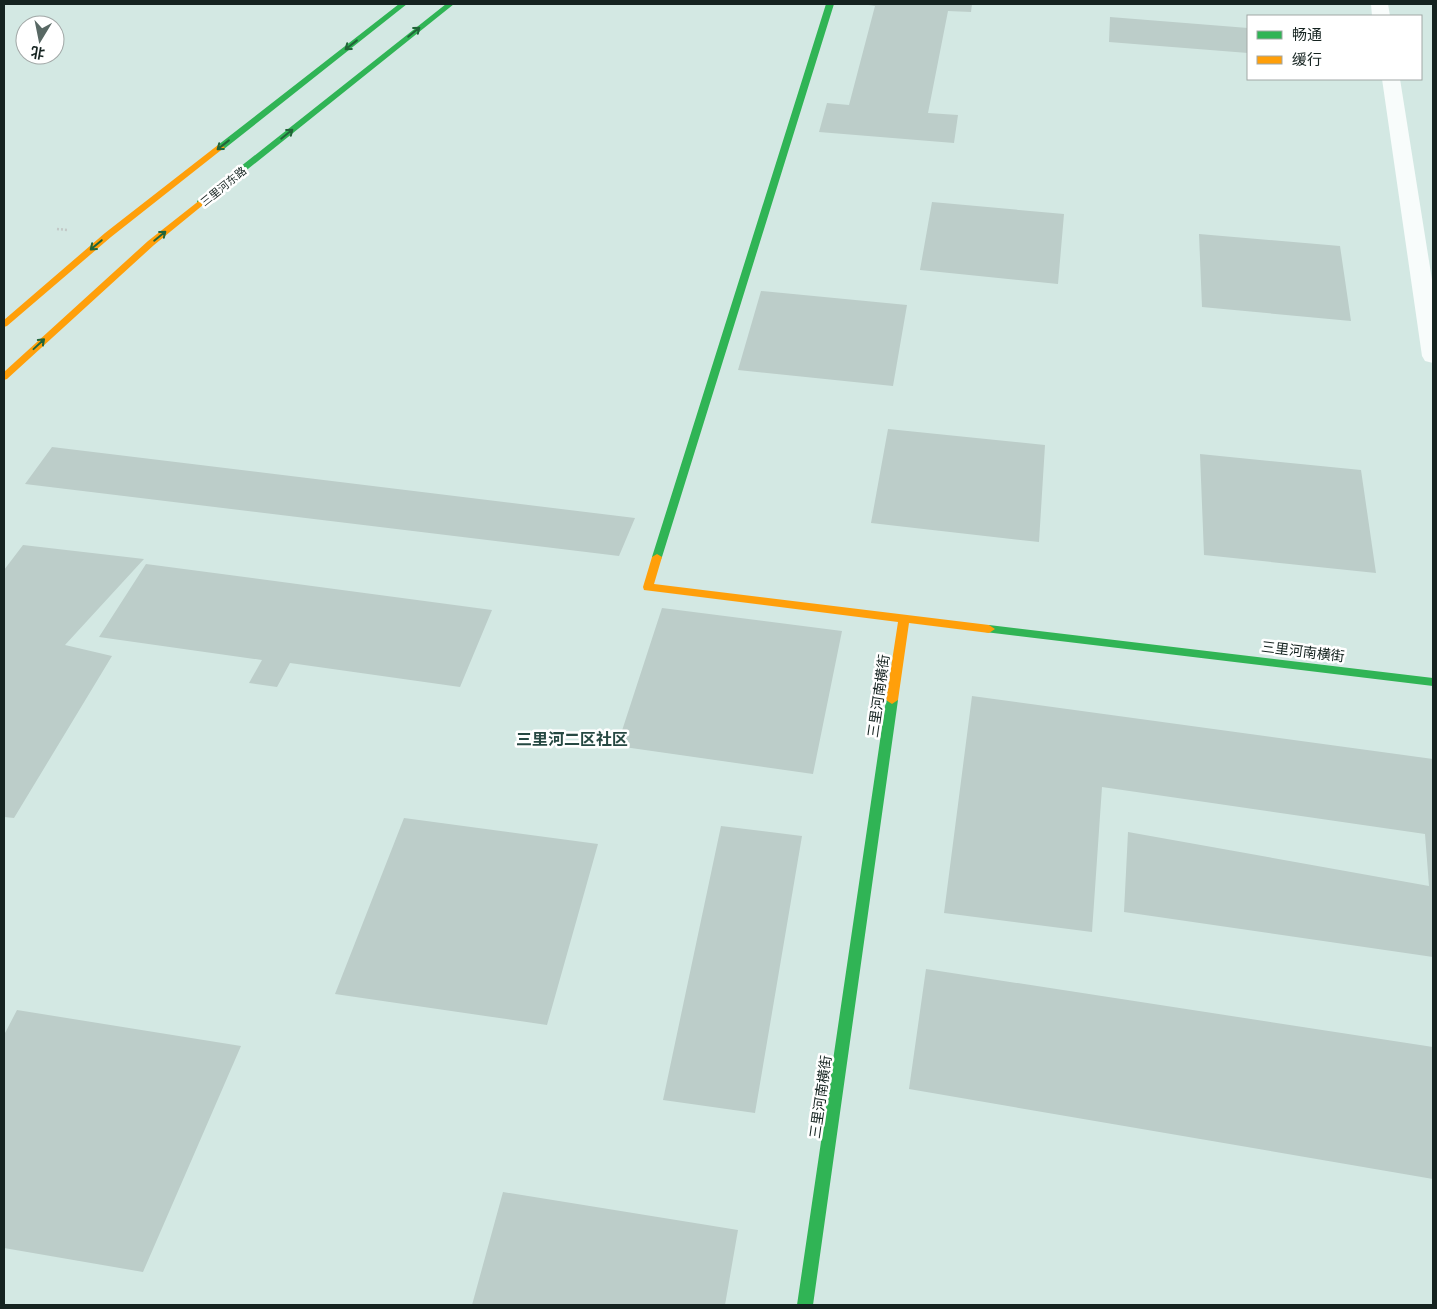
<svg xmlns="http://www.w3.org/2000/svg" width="1437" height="1309" viewBox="0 0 1437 1309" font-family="'Noto Sans','Noto Sans SC',sans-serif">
	<rect width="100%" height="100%" fill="#d3e8e3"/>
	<path fill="#bccdc9" d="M 862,4 L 972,4 L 971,12 L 948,11 L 928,113 L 958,115 L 954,143 L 819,132 L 827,103 L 849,105 L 875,6 Z
		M 1110,17 L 1248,28 L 1248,53 L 1109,42 Z
		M 932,202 L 1064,214 L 1058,284 L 920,270 Z
		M 1199,234 L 1340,246 L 1351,321 L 1202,307 Z
		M 761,291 L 907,305 L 893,386 L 738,370 Z
		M 888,429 L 1045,445 L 1039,542 L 871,523 Z
		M 52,447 L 635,518 L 619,556 L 25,484 Z
		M 1200,454 L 1361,470 L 1376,573 L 1204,555 Z
		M 23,545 L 144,559 L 65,645 L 112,656 L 14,818 L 4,817 L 4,570 Z
		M 146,564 L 492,610 L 460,687 L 290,663 L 277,687 L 249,683 L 262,660 L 99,637 Z
		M 662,608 L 842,631 L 813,774 L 617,746 Z
		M 972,696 L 1433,759 L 1433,957 L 1124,912 L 1128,832 L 1429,886 L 1425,834 L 1102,787 L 1092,932 L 944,913 Z
		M 404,818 L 598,844 L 547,1025 L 335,994 Z
		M 721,826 L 802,836 L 755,1113 L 663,1100 Z
		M 926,969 L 1433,1047 L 1433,1179 L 909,1089 Z
		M 17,1010 L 241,1046 L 143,1272 L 4,1248 L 4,1035 Z
		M 503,1192 L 738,1230 L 725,1305 L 472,1305 Z"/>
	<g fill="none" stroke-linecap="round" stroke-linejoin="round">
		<path stroke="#c2c9c7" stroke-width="2.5" stroke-dasharray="2 2" stroke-linecap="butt" d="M 57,229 L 68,230"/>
		<path fill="#f8fcfb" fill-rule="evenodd" d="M 1371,4 L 1388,4 L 1390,16 L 1372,16 Z
			M 1382,79 L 1400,79 L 1433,286 L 1433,363 L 1425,361 L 1422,356 Z"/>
		<path fill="#30b455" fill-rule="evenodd" d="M 399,4 L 407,4 L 224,149 L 218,149 L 218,145 Z
			M 446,4 L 454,4 L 203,205 L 197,205 L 197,201 Z
			M 826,4 L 834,4 L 662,557 L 661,559 L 653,559 L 652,557 Z
			M 989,625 L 1433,678 L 1433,686 L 985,632 L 983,629 Z
			M 892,696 L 898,700 L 813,1305 L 797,1305 L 886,700 Z"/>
		<path fill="#ff9f0a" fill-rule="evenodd" d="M 218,145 L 225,147 L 111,237 L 7,326 L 4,327 L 4,320 L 105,233 Z
			M 200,200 L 203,201 L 203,205 L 154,245 L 7,379 L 4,380 L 4,372 L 148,241 Z
			M 657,554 L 662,557 L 654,584 L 989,625 L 995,629 L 989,633 L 909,623 L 898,700 L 892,704 L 886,700 L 898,622 L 644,590 L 643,587 L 652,557 Z"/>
	</g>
	<defs><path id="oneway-shaft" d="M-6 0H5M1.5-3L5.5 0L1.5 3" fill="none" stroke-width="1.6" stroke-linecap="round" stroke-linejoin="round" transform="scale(1.25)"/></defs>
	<g stroke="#216438">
		<use href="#oneway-shaft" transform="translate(414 32) rotate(-39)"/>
		<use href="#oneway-shaft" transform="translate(351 45) rotate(142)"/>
		<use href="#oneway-shaft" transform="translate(287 134) rotate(-39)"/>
		<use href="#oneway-shaft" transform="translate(223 145) rotate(142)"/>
		<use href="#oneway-shaft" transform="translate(160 236) rotate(-39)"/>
		<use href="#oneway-shaft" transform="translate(96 245) rotate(140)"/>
		<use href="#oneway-shaft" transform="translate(39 344) rotate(-43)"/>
	</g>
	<g text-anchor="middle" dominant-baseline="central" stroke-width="5" stroke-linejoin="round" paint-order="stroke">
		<g font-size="11" fill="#152320" stroke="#fff">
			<text transform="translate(223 186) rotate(-39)">三里河东路</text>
		</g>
		<g font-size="14" fill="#152320" stroke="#fff">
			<text transform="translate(1303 651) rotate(7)">三里河南横街</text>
			<text transform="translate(878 696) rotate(-82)">三里河南横街</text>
			<text transform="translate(820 1097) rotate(-82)">三里河南横街</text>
		</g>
		<g font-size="16" font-weight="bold" fill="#264842" stroke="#fff">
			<text x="572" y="739">三里河二区社区</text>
		</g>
	</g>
	<rect width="1437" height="1309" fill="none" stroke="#152320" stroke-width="10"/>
	<rect x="1247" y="15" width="175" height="65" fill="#ffffff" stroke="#a1a7a6"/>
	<rect x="1257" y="31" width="25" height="8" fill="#30b455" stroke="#a1a7a6"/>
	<text x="1292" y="40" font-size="15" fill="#152320">畅通</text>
	<rect x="1257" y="56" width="25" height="8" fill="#ff9f0a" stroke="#a1a7a6"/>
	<text x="1292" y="65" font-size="15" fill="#152320">缓行</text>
	<g transform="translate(40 40) rotate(190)"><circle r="24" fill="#ffffff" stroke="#a1a7a6"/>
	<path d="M0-4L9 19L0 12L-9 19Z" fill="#586864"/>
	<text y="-8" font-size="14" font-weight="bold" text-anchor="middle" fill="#152320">北</text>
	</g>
</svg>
